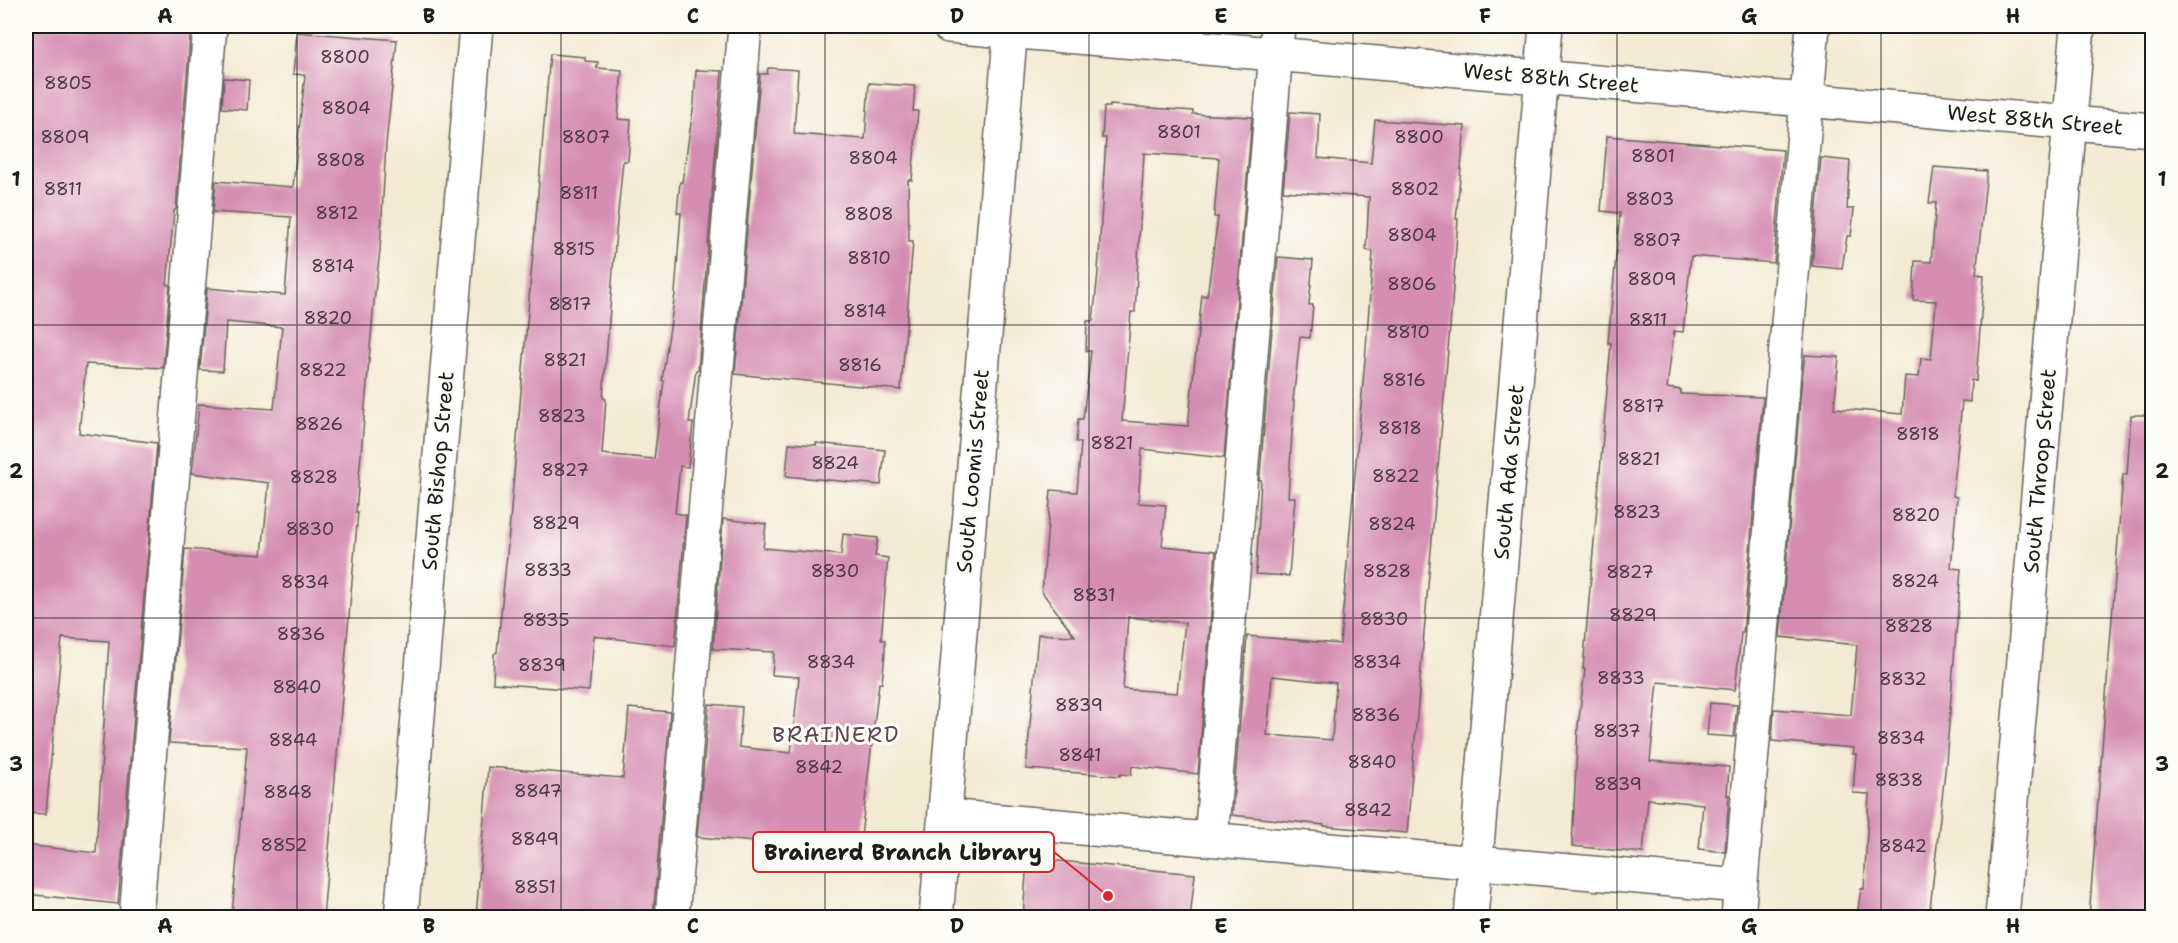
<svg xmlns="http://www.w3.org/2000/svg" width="2178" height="943" viewBox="0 0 2178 943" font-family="'Shantell Sans',sans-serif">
	<rect width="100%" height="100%" fill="#fdfcf7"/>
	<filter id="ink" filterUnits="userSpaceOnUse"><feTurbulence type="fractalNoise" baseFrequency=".0167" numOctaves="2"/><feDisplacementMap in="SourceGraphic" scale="12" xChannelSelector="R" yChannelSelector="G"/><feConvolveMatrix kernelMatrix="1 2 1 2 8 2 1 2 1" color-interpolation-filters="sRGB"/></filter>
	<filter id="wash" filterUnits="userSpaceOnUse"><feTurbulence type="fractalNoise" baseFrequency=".008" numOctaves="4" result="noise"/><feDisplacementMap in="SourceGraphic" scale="24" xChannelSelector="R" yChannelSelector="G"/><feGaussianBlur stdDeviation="1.35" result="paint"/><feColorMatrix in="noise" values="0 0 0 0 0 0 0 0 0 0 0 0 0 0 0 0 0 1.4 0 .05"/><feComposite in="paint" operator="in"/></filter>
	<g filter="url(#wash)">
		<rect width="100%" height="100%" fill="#f3ead3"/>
		<g id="blocks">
			<path fill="#d58eb2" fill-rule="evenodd" d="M 26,26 L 191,26 L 176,209 L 174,211 L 167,285 L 170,285 L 163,368 L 86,364 L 79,433 L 157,443 L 118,904 L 26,894 L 26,845 L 96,853 L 109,641 L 62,638 L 46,814 L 26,813 Z
				M 297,32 L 397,40 L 386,144 L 380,250 L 374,302 L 356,512 L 358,512 L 323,918 L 271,918 L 232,914 L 247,747 L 169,743 L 185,549 L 262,555 L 269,483 L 192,473 L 199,404 L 274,409 L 282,327 L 226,322 L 223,371 L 200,370 L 207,288 L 285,295 L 291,217 L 213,212 L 216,181 L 293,187 L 305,75 L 293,74 Z
				M 550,54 L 585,57 L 585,61 L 598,62 L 597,68 L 622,70 L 618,119 L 631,120 L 628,161 L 623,161 L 616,232 L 603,398 L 606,399 L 602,454 L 654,459 L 664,381 L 662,380 L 675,294 L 681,213 L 677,213 L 680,182 L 682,182 L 694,104 L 696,70 L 722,71 L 698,370 L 696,370 L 689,423 L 693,423 L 688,467 L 680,466 L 675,513 L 686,515 L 675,646 L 594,636 L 589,691 L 493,683 L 494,654 L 497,652 L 508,544 Z
				M 768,68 L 798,70 L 794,134 L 865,139 L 869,83 L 915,86 L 913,111 L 918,111 L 912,180 L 908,180 L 909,241 L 913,241 L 901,390 L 735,374 L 760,74 L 767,74 Z
				M 224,78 L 249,80 L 247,110 L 222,108 Z
				M 1110,105 L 1193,111 L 1193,114 L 1252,117 L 1224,458 L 1142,449 L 1138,503 L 1166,505 L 1162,546 L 1216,551 L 1198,774 L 1132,766 L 1131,775 L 1120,774 L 1120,776 L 1026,769 L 1038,634 L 1075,636 L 1042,592 L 1051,490 L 1077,492 L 1081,443 L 1076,442 L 1078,419 L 1083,419 L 1091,351 L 1086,351 L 1087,321 L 1093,321 L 1098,272 L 1106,138 L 1102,138 L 1104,107 L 1110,107 ZM 1144,153 L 1219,158 L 1214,217 L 1218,217 L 1207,296 L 1202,295 L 1188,426 L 1122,421 L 1131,312 L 1135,312 ZM 1128,617 L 1185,623 L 1177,693 L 1123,689 Z
				M 1290,112 L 1320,114 L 1318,158 L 1371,163 L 1375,120 L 1465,126 L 1456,219 L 1458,219 L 1452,303 L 1407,833 L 1324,826 L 1324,825 L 1232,815 L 1247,636 L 1340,644 L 1366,348 L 1373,253 L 1372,251 L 1366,250 L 1369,197 L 1283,191 ZM 1272,676 L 1336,683 L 1332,740 L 1267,735 Z
				M 1607,136 L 1783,150 L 1774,263 L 1691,256 L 1683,332 L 1674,331 L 1667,388 L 1681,390 L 1681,394 L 1763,397 L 1743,633 L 1741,633 L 1735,690 L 1658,682 L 1650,761 L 1729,767 L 1727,795 L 1729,795 L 1725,852 L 1699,849 L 1703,804 L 1648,799 L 1643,853 L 1572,846 L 1578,726 L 1585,669 L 1583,669 L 1611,343 L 1608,343 L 1620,213 L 1601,211 Z
				M 1821,158 L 1850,161 L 1847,209 L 1854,209 L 1851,236 L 1847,236 L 1842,269 L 1812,266 Z
				M 1934,167 L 1987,171 L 1976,274 L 1984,275 L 1976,381 L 1971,380 L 1970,402 L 1962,401 L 1953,496 L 1957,497 L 1951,568 L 1961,569 L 1946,762 L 1929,918 L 1857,918 L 1861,888 L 1864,889 L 1869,794 L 1853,793 L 1856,754 L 1853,754 L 1854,748 L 1772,741 L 1774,709 L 1851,715 L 1857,645 L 1780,637 L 1802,377 L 1805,355 L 1839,357 L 1834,408 L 1902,414 L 1905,376 L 1919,377 L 1921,358 L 1931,359 L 1936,301 L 1913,300 L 1915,261 L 1931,262 L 1936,203 L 1929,203 Z
				M 1278,257 L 1313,260 L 1309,305 L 1313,305 L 1310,338 L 1300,337 L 1293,401 L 1294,401 L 1288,497 L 1295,497 L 1289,576 L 1256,574 L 1261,480 L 1259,480 L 1260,475 Z
				M 2131,415 L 2152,415 L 2152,918 L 2089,918 L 2123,474 L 2127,475 Z
				M 789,443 L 816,445 L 816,443 L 885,450 L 881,485 L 786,476 Z
				M 723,519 L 766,524 L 763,548 L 841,555 L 843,534 L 878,538 L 875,556 L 888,558 L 881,640 L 885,640 L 885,653 L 882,683 L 879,683 L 859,853 L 770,846 L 770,843 L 697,837 L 709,704 L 742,707 L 739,747 L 791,753 L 799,677 L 772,675 L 774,652 L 713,649 Z
				M 1710,703 L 1737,705 L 1734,737 L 1707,735 Z
				M 629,708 L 670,712 L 653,918 L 476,918 L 488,767 L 623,778 Z
				M 1027,858 L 1195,874 L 1190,918 L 1023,918 Z"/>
		</g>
	</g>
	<g filter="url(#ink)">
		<use href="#blocks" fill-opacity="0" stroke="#67645c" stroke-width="1.5"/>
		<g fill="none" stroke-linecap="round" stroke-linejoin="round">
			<g stroke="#67645c" stroke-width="36">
				<path id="minor" d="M 949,26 L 2152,130
					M 945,816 L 1740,886
					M 1211,839 L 1278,26
					M 136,918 L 210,26
					M 401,918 L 476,26
					M 672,918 L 745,26
					M 936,918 L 1011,26
					M 1471,918 L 1546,26
					M 1738,918 L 1813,26
					M 2002,918 L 2078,26"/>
			</g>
			<use href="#minor" stroke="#fff" stroke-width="33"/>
		</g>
	</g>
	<path fill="none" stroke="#1c1c1c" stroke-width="1.5" stroke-opacity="0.55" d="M 297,26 L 297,918M 561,26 L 561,918M 825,26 L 825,918M 1089,26 L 1089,918M 1353,26 L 1353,918M 1617,26 L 1617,918M 1881,26 L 1881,918M 26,325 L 2152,325M 26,618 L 2152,618"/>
	<g text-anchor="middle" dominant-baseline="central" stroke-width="6" stroke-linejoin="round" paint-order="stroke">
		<g font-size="18" fill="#4a3842">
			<text x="345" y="57">8800</text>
			<text x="68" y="83">8805</text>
			<text x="346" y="108">8804</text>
			<text x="1179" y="132">8801</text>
			<text x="65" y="137">8809</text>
			<text x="586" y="137">8807</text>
			<text x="1419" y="137">8800</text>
			<text x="1653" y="156">8801</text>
			<text x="873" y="158">8804</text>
			<text x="341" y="160">8808</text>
			<text x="63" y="189">8811</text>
			<text x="1415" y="189">8802</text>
			<text x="579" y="193">8811</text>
			<text x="1650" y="199">8803</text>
			<text x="337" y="213">8812</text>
			<text x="869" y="214">8808</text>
			<text x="1412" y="235">8804</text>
			<text x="1657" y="240">8807</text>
			<text x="574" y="249">8815</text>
			<text x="869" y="258">8810</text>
			<text x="333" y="266">8814</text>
			<text x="1652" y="279">8809</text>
			<text x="1412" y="284">8806</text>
			<text x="570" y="304">8817</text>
			<text x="865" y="311">8814</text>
			<text x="328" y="318">8820</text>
			<text x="1648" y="320">8811</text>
			<text x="1408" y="332">8810</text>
			<text x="565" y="360">8821</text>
			<text x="860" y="365">8816</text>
			<text x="323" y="370">8822</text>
			<text x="1404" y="380">8816</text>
			<text x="1643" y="406">8817</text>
			<text x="562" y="416">8823</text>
			<text x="319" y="424">8826</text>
			<text x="1400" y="428">8818</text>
			<text x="1918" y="434">8818</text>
			<text x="1112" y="443">8821</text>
			<text x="1639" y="459">8821</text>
			<text x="835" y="463">8824</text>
			<text x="565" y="470">8827</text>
			<text x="1396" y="476">8822</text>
			<text x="314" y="477">8828</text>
			<text x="1637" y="512">8823</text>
			<text x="1916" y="515">8820</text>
			<text x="556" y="523">8829</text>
			<text x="1392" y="524">8824</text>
			<text x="310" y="529">8830</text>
			<text x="548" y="570">8833</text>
			<text x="835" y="571">8830</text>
			<text x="1387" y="571">8828</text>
			<text x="1630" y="572">8827</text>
			<text x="1915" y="581">8824</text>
			<text x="305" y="582">8834</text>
			<text x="1094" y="595">8831</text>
			<text x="1633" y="615">8829</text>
			<text x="1384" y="619">8830</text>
			<text x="546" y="620">8835</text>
			<text x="1909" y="626">8828</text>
			<text x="301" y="634">8836</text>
			<text x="831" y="662">8834</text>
			<text x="1377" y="662">8834</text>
			<text x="542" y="665">8839</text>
			<text x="1621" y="678">8833</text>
			<text x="1903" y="679">8832</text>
			<text x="297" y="687">8840</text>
			<text x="1079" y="705">8839</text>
			<text x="1376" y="715">8836</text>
			<text x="1617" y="731">8837</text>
			<text x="1901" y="738">8834</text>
			<text x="293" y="740">8844</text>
			<text x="1080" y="755">8841</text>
			<text x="1372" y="762">8840</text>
			<text x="819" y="767">8842</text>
			<text x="1899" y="780">8838</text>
			<text x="1618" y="784">8839</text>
			<text x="538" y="791">8847</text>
			<text x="288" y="792">8848</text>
			<text x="1368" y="810">8842</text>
			<text x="535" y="839">8849</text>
			<text x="284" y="845">8852</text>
			<text x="1903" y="846">8842</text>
			<text x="535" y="887">8851</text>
		</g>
		<g font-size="21" fill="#1c1c1c" stroke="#fdfcf7">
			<text transform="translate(1551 78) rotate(5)">West 88th Street</text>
			<text transform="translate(2035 120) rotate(5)">West 88th Street</text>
			<text transform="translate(438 471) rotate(-85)">South Bishop Street</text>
			<text transform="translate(973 471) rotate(-85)">South Loomis Street</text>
			<text transform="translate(2040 471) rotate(-85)">South Throop Street</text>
			<text transform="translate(1509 472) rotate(-85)">South Ada Street</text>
		</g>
		<g font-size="22" letter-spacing="1.5" fill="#5d4450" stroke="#fdfcf7">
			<text x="836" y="734">BRAINERD</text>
		</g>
	</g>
	<path fill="none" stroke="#d62828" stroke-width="2" d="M1108 896L1054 852"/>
	<circle fill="#d62828" stroke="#fdfcf7" stroke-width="2" cx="1108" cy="896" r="6"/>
	<rect fill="#fdfcf7" stroke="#d62828" stroke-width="2" x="753" y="832" width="301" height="40" rx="6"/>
	<g font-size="22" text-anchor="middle" font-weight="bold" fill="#1c1c1c">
		<text x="903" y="860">Brainerd Branch Library</text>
	</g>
	<rect width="2178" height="943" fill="none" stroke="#fdfcf7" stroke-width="66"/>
	<rect x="33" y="33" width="2112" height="877" fill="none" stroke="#1c1c1c" stroke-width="2"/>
	<g font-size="20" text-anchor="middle" font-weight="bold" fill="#1c1c1c">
		<text x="165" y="23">A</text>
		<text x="429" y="23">B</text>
		<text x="693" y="23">C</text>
		<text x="957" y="23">D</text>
		<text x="1221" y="23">E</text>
		<text x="1485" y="23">F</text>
		<text x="1749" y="23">G</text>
		<text x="2013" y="23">H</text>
		<text x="16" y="186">1</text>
		<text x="2162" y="186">1</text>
		<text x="16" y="478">2</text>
		<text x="2162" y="478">2</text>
		<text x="16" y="771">3</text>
		<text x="2162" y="771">3</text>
		<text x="165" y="933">A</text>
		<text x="429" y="933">B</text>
		<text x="693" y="933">C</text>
		<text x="957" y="933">D</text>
		<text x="1221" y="933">E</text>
		<text x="1485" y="933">F</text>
		<text x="1749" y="933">G</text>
		<text x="2013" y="933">H</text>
	</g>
</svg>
